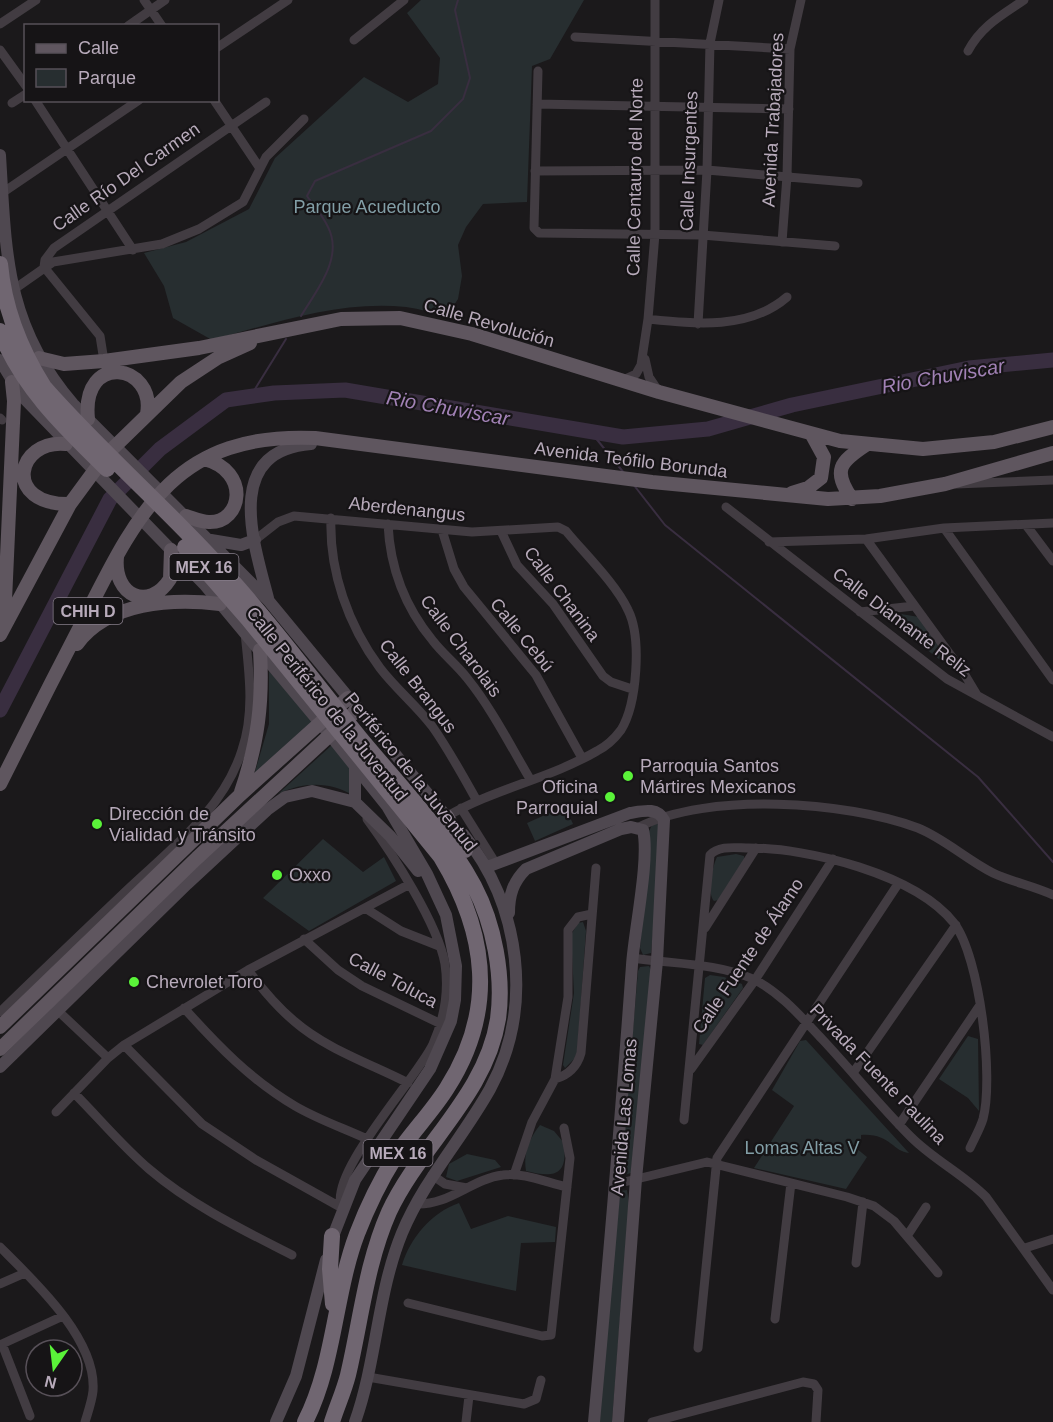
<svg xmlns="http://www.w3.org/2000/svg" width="1053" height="1422" viewBox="0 0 1053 1422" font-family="Helvetica,sans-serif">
	<rect width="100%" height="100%" fill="#1b191b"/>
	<path fill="#272e30" d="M 421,0 L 584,0 L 550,59 L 532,66 L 527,202 L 483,204 L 466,227 L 458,245 L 462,276 L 458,299 L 447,316 C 434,313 420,309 406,307 C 341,300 274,323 212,340 L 173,318 L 164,286 L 144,253 L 186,242 L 249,209 L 275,158 L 364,77 L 408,102 L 438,84 L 440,58 L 407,13 Z
		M 895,613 L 919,617 L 960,670 L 957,673 L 891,622 L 890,617 Z
		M 269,671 L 314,723 L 252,782 L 269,724 Z
		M 333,744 L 351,769 L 354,796 C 330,781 303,782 278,794 Z
		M 565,806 L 573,824 L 535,841 L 527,823 Z
		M 658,823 L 663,829 L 651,953 L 643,955 L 640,948 L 649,831 L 652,825 Z
		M 323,839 L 363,872 L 384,857 L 396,881 L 309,931 L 263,898 Z
		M 736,854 L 744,856 L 744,860 L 719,900 L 714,901 C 707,894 712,867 717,857 Z
		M 583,922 L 586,931 L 577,1056 L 565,1068 L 563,1065 L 574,993 L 571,935 L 578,923 Z
		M 649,966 L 651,970 L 631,1173 L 624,1175 L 621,1169 L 638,971 L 640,967 Z
		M 710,975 L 724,977 L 742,984 L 743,988 L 703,1045 L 699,1044 L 705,978 Z
		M 968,1036 L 978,1039 L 979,1111 L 968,1098 L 939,1079 Z
		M 806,1040 L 909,1153 C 893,1152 890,1133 861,1135 L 861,1141 L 856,1148 L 867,1157 L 846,1189 L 754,1168 L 794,1106 L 772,1090 L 800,1041 Z
		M 540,1125 L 554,1131 L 564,1143 C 568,1176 554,1178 526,1171 C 523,1153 529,1139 540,1125 Z
		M 467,1154 L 495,1160 L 501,1167 L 457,1181 L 446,1177 L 449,1164 Z
		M 627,1190 L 629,1203 L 612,1422 L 598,1422 L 620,1191 Z
		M 459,1203 L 471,1229 L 508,1216 L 556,1227 L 555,1242 L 521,1243 L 516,1291 L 402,1265 C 410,1238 432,1212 459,1203 Z"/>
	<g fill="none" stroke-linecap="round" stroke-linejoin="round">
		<path stroke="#392e40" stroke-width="2" d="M 301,316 C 316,291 344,258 328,227 C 323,216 314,206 307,196 L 315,181 L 431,131 L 463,99 L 470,78 L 455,10 L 458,0
			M 250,397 L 286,339
			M 590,431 L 624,473
			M 633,484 L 665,525 L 978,777 L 1053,862"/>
		<path stroke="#392e40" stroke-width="15" d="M 0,710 L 110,499 L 160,449 L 226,400 L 274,393 L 345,390 L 623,437 L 708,429 L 792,405 L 969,368 L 1053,360"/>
		<path stroke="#423c42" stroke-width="9" d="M 144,0 L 162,26
			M 0,24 L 36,0
			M 128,26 L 165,0
			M 575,37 L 790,49
			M 354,40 L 404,0
			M 218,47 L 288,0
			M 0,50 L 26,86
			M 968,51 C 981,26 1002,15 1024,0
			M 538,71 L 534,228 L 539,233 L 702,235 L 835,246
			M 35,100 L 133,250
			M 214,100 L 259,167
			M 12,103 L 26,94
			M 537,104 L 789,109
			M 535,171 L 707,170 L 858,183
			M 2,193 L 139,100
			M 782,242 L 787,176 L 790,49 L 801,0
			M 13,290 L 53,262 L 162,244 L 199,229 L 243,202 L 266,157 L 304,119
			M 648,319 C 695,324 749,330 787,297
			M 698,324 L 707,170 L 710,43 L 719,0
			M 645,359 L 649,377 L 659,392
			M 104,361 L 100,336 L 44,267 L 45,260 L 54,248 L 266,102
			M 623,380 L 636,374 L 641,365 L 648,319 L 655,234 L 655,0
			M 0,418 L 2,420
			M 956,484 L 1053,480
			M 726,507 L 947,679 L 1053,737
			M 331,518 C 329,571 348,625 380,668 C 396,689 416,705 432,726 C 449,750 463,776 477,801
			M 388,524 C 390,568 404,606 433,641 C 443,654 457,665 467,678 C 492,709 510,745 530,779
			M 1026,525 L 1053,561
			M 944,528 L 1053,680
			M 442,530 L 454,569 L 464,587 L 536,675 L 582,758
			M 502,533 L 517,565 L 553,604 L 603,676 L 611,682 L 632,689
			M 866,539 L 965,675 L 977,695
			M 255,540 L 278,522 L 294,516 L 472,532 L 558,527 L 566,531 C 585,554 616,584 628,610 C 642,638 637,704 621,730 C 615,738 605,747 597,751 C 549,779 493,789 446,817
			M 769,542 L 866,539 L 944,528 L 1053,523
			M 860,612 L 914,606
			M 461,808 L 496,864
			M 639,827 C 708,792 846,801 918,828 C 945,839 967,860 993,873 C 1012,882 1034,886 1053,895
			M 365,908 L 401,931 L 439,946
			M 705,928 L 756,848
			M 304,939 L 338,970 L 362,986 L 441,1024
			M 633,958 C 672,964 717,963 753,979 C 780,992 802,1018 822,1039 C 852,1071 880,1106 911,1137 C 934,1160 963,1174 986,1197 L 1053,1290
			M 248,970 C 262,989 276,1006 294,1021 C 326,1049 371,1064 408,1083
			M 55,1008 L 108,1058
			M 184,1008 C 218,1046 251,1080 295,1106 C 317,1119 343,1128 367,1139
			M 0,1012 C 41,972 83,932 125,892 C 169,850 223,811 242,750 C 255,712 249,672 245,633
			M 124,1045 L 202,1124 L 256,1160 L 342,1208
			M 691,1069 L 755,980 L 833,859
			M 853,1073 L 956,925
			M 555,1079 C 569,1075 577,1067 581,1053 L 596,868
			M 74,1093 C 99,1118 122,1146 149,1169 C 191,1205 243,1230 292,1255
			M 56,1112 L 108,1058 L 124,1045 L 248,970 L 408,885
			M 684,1120 L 710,855 C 719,845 736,848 749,848 C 809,848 915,874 954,923 C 980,957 994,1078 983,1119 C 980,1129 974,1139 970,1148
			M 899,1125 L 980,1005
			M 432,1175 L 445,1184 L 467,1188
			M 514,1175 L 532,1122 L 555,1079 L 568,997 L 568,930 L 578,917 L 592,914
			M 616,1184 L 707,1162 L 847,1197 L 874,1206 L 894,1221 L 938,1273
			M 415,1204 C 449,1206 471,1179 503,1175 C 523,1172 548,1183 567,1187
			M 342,1208 C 326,1175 418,1077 433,1044 C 444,1019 449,991 445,964 C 438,924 392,853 367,819
			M 907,1236 L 926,1207
			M 0,1247 C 34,1281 97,1339 93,1391 C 92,1401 88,1412 85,1422
			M 1025,1248 L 1053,1239
			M 856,1263 L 863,1202
			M 0,1284 L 25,1273
			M 408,1303 L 542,1336 L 551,1335 L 570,1158 L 564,1128
			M 775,1319 L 791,1183
			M 2,1344 L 30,1416
			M 0,1345 L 63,1316
			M 698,1348 L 717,1158 L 898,884
			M 368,1377 L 524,1404 L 536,1399 L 541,1380
			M 466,1422 L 469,1396
			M 652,1422 L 803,1382 L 814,1384 L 818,1390 L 816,1422"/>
		<path stroke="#4f4850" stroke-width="12" d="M 0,155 C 6,253 5,325 73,404 L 268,600 L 451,822
			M 0,360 L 21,395 L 204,584 L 330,735 L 387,806 L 427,874 L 446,915 L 456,966 L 455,1000 L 451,1021 L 430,1069 L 355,1180 L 330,1244
			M 211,540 L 241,545 L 255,540
			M 268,598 C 253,541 223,451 311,444
			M 355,768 L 355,802
			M 487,867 L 630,813 C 643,811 657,807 664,820 L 657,961 L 636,1179 L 618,1422
			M 509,913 C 509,895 513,882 526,869 L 621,829 L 631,827 L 643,830 C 650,859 634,932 632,965 C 621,1118 608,1270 594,1422
			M 0,1067 L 187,884 L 267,810 L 285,797 L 312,791 L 355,802 L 390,836 L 418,871
			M 276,1422 L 296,1376 L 326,1260
			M 355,1422 C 377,1360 377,1294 402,1233 C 424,1180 462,1139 490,1089 C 534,1008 521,905 463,834"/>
		<path stroke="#5f565f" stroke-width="14" d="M 39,358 L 64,364 L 104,361 L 199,348 L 341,319 L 400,318 L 472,334 L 659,392 L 840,441 L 923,449 L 994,442 L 1053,427
			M 88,419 C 81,351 156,364 147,414
			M 66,444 C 16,439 2,505 70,504
			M 792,493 L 808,488 L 821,478 L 824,457 L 812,435
			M 852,499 C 832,470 840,462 866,445
			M 186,516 C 193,518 201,522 209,522 C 242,523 251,471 204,459
			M 117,557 C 113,596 149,612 170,579 L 171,550
			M 4,623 L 14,401 L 12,382
			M 0,635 L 70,504 L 106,455 L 181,382 L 219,357 L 250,343
			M 77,644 C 108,602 172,598 220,604
			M 0,784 C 27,730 55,675 83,621 C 138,512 175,432 315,438 L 652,482 L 828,499 L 880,496 L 945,484 L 1053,453
			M 241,792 C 258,742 263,703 260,650
			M 0,1027 L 240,795 L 348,698
			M 0,1049 L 197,858 L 358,709"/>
		<path stroke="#706671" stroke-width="16" d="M 0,264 C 4,308 20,349 44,387 C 101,452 168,509 226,574 C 274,626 315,684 360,738 C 399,785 444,831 474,886 C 494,924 504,976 498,1019 C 486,1095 420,1145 389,1212 C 366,1264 361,1320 348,1375 C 344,1391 337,1406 332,1422
			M 0,331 C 22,387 64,427 107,469
			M 185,547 L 248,619 L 441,857 C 487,933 497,1010 447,1088 C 432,1112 411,1133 395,1157 C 380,1181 367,1208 357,1234 C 334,1295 335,1363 305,1422
			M 446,817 L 465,850
			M 332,1236 L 330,1269 L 333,1304"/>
	</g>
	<g fill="#5af339" stroke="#161416" stroke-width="2">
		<circle cx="628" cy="776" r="6"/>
		<circle cx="610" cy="797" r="6"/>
		<circle cx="97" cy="824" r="6"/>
		<circle cx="277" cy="875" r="6"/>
		<circle cx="134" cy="982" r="6"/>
	</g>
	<g text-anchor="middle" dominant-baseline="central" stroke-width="4.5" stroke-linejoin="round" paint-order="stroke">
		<g fill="#161416" stroke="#877e8a" stroke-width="1.5">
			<rect x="169.5" y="554" width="69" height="26" rx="4.5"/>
			<rect x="53.5" y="598" width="69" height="26" rx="4.5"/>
			<rect x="363.5" y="1140" width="69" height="26" rx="4.5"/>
		</g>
		<g font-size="16" font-weight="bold" fill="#b8abbb">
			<text x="204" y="567">MEX 16</text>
			<text x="88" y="611">CHIH D</text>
			<text x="398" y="1153">MEX 16</text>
		</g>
		<g font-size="18" fill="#b8abbb" stroke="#161416">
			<text transform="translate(773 120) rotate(-87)">Avenida Trabajadores</text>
			<text transform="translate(689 161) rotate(-88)">Calle Insurgentes</text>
			<text transform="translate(126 177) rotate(-35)">Calle Río Del Carmen</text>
			<text transform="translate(635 177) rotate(-89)">Calle Centauro del Norte</text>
			<text transform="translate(489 323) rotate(16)">Calle Revolución</text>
			<text transform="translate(631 460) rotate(7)">Avenida Teófilo Borunda</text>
			<text transform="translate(407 509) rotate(6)">Aberdenangus</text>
			<text transform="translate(562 594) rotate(53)">Calle Chanina</text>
			<text transform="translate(902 622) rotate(37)">Calle Diamante Reliz</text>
			<text transform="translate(522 635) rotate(51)">Calle Cebú</text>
			<text transform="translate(461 646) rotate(53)">Calle Charolais</text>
			<text transform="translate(418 686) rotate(52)">Calle Brangus</text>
			<text transform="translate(327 704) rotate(51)">Calle Periférico de la Juventud</text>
			<text transform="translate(411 772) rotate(51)">Periférico de la Juventud</text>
			<text transform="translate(748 956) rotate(-56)">Calle Fuente de Álamo</text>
			<text transform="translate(393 980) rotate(28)">Calle Toluca</text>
			<text transform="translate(878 1074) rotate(46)">Privada Fuente Paulina</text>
			<text transform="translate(624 1117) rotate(-85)">Avenida Las Lomas</text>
		</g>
		<g font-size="18" fill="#829ea6" stroke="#161416">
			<text x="367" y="207">Parque Acueducto</text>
			<text x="802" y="1148">Lomas Altas V</text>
		</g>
		<g font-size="18" fill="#b8abbb" stroke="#161416" text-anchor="start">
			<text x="640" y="766">Parroquia Santos<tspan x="640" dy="21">Mártires Mexicanos</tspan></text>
			<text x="598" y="787" text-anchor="end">Oficina<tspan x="598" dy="21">Parroquial</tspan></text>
			<text x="109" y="814">Dirección de<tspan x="109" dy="21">Vialidad y Tránsito</tspan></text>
			<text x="289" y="875">Oxxo</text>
			<text x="146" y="982">Chevrolet Toro</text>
		</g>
		<g font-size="20" font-style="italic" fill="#a282b6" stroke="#161416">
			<text transform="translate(943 376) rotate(-10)">Rio Chuviscar</text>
			<text transform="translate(448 408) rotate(10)">Rio Chuviscar</text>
		</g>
	</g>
	<rect x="24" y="24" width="195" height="78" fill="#161416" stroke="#575058" stroke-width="1.5"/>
	<rect x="36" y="44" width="30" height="9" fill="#5f565f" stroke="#575058" stroke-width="1.5"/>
	<text x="78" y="54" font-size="18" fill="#b8abbb">Calle</text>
	<rect x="36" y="69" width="30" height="18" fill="#272e30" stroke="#575058" stroke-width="1.5"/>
	<text x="78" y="84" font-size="18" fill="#b8abbb">Parque</text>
	<g transform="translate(54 1368) rotate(194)"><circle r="28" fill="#161416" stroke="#575058" stroke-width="1.5"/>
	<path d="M0-4.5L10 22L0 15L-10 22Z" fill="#5af339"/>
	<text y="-9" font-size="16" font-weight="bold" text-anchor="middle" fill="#b8abbb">N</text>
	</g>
</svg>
